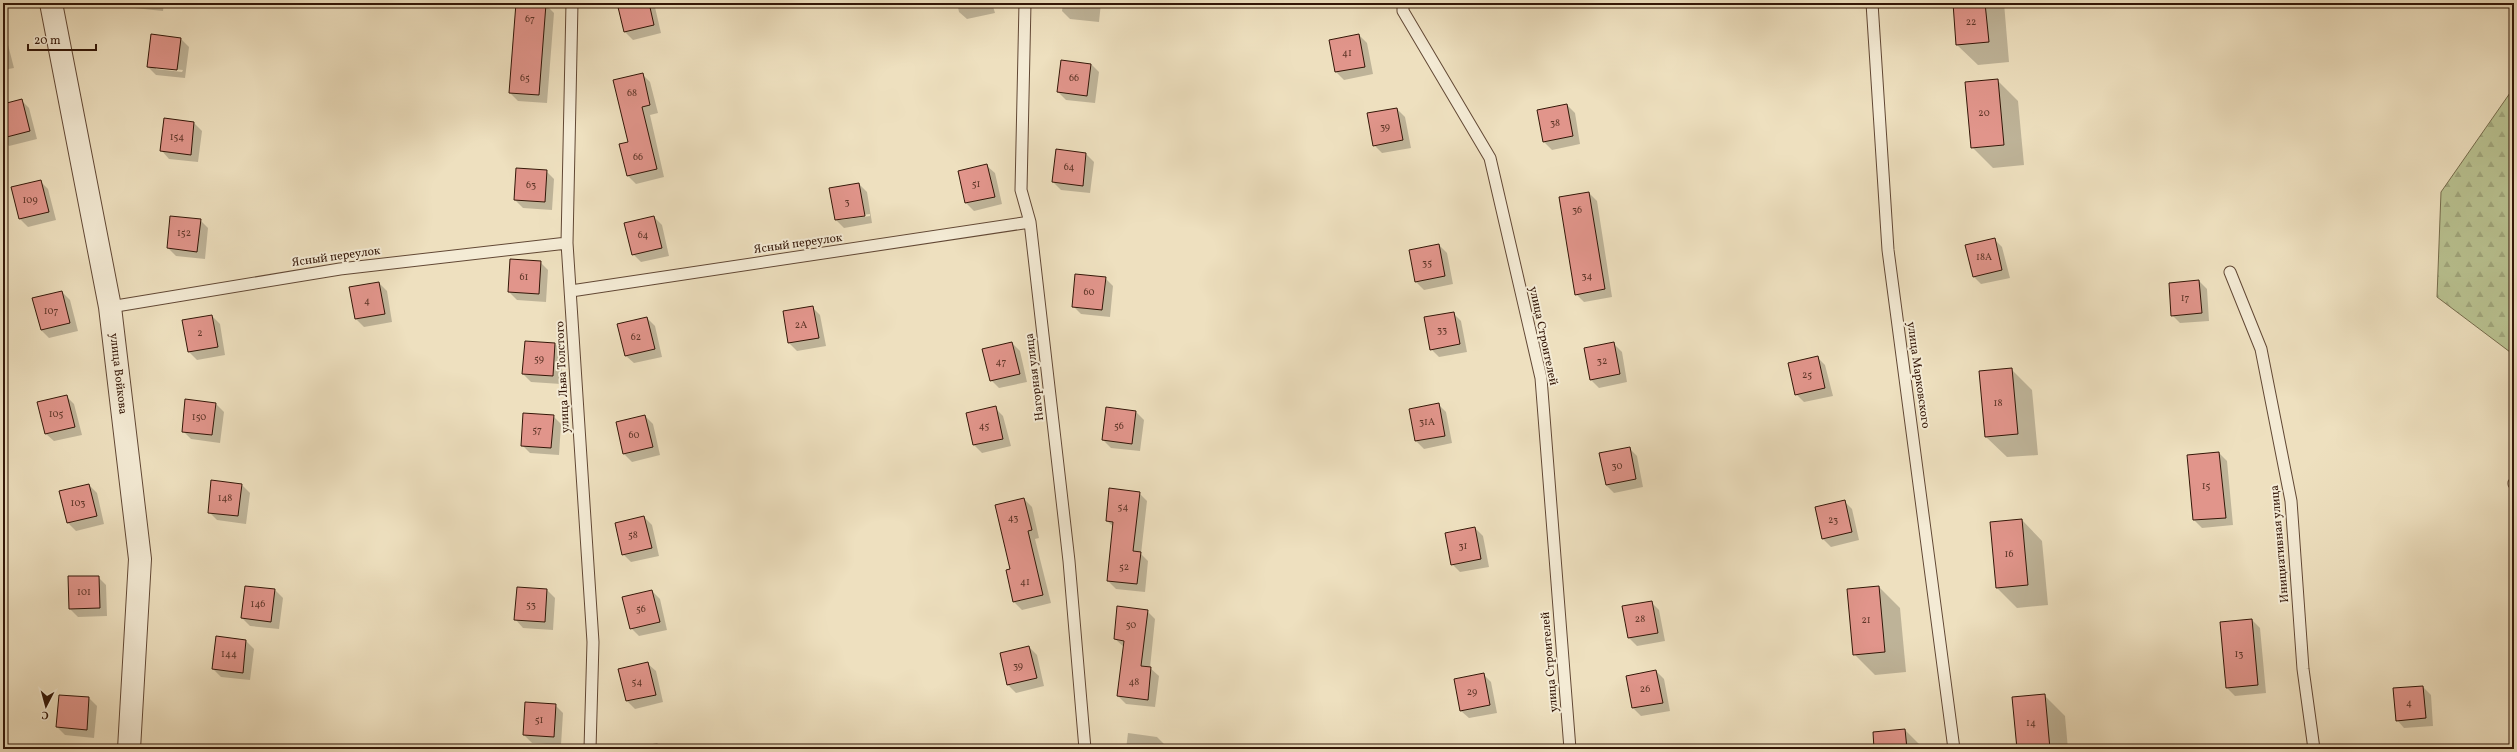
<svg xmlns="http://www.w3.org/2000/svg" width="2517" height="752" viewBox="0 0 2517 752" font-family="Vollkorn,serif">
	<defs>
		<pattern id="forest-firs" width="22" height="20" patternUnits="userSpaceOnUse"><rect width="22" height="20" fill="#b9c291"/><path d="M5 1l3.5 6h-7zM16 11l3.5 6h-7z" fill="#a0a67c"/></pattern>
	</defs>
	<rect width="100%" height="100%" fill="#eee0bf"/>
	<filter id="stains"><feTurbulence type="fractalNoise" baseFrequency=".005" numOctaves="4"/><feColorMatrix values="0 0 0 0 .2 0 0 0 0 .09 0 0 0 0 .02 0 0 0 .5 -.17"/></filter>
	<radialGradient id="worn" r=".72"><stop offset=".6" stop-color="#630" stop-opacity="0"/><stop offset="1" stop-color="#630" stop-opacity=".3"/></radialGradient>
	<path fill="url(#forest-firs)" stroke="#766c4c" d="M 2514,92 L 2514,355 L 2437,297 L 2441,192 L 2510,93 Z"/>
	<path fill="#0003" fill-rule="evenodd" d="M 130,3 L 164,3 L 163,11 L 134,8 Z
		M 517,3 L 546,5 L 554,13 L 547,103 L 518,101 L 510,93 Z
		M 618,3 L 654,3 L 661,33 L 633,40 L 625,32 Z
		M 957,3 L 992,3 L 995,13 L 967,19 L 959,12 Z
		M 1063,3 L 1101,3 L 1099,22 L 1070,19 L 1062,11 Z
		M 1954,3 L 2004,3 L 2009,62 L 1978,65 L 1957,45 Z
		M 3,34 L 6,37 L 14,68 L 3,70 Z
		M 1359,35 L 1367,43 L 1373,74 L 1344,80 L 1336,72 L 1330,41 Z
		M 181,39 L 189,47 L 185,78 L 156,75 L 148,67 ZM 156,67 L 183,70 L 182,72 L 156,69 Z
		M 1091,64 L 1099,72 L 1095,103 L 1066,100 L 1058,92 Z
		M 642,74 L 650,82 L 658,113 L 650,115 L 664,177 L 636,184 L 628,176 L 621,145 L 629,143 Z
		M 1997,80 L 2018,101 L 2024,165 L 1993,168 L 1972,147 Z
		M 21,100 L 29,108 L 37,139 L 9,146 L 3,140 L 3,105 Z
		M 1567,105 L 1575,113 L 1580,144 L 1552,150 L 1544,142 Z
		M 1397,109 L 1405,117 L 1411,148 L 1382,153 L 1374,145 Z
		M 165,120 L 194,123 L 202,131 L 198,162 L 169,159 L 162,151 Z
		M 1086,154 L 1094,162 L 1090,193 L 1061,190 L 1053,182 Z
		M 987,166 L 995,173 L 1002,204 L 974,211 L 966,203 L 959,172 Z
		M 546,171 L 554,179 L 552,210 L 523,208 L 515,200 Z
		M 40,181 L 48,189 L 56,220 L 28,227 L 20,219 Z
		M 859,184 L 867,192 L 872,223 L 844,228 L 836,220 L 830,189 ZM 870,214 L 870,216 L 841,220 L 841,218 Z
		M 1589,193 L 1597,201 L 1612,297 L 1584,302 L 1576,294 Z
		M 654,217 L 662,225 L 669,256 L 641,262 L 633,254 Z
		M 200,220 L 208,228 L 205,259 L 176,256 L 168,248 Z
		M 1994,239 L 2002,247 L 2010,278 L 1981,284 L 1973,276 Z
		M 1439,245 L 1447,253 L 1453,284 L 1424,290 L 1416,282 Z
		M 540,262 L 548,270 L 546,302 L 517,300 L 509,292 Z
		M 1105,278 L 1113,286 L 1110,317 L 1081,314 L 1073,306 Z
		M 2199,281 L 2207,289 L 2209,321 L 2180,323 L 2172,315 Z
		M 379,283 L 387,291 L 392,322 L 364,327 L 356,319 Z
		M 62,292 L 70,300 L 78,331 L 49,338 L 41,330 Z
		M 812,307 L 820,315 L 826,346 L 797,351 L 789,343 L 784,312 Z
		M 1453,313 L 1461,321 L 1467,352 L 1439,357 L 1431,349 Z
		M 212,316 L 220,324 L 225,355 L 197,360 L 189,352 Z
		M 647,318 L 655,326 L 662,357 L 634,363 L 626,356 Z
		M 1012,343 L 1020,351 L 1027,382 L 999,388 L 991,380 Z
		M 555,344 L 563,352 L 561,384 L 531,382 L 523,374 Z
		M 1614,344 L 1622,352 L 1627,382 L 1599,388 L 1591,380 Z
		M 1817,357 L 1825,365 L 1833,396 L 1804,402 L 1796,394 Z
		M 2011,369 L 2032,390 L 2038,455 L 2007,457 L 1986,437 Z
		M 66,396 L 74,404 L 82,435 L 54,441 L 46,434 Z
		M 216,404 L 224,412 L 220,443 L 191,439 L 183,431 Z
		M 1438,404 L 1446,412 L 1452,443 L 1424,449 L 1416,441 Z
		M 995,408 L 1003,416 L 1011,446 L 982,453 L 974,445 L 967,414 Z
		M 1136,412 L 1144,420 L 1140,451 L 1111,448 L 1103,440 Z
		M 553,416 L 561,424 L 559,455 L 530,453 L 522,445 Z
		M 645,416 L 653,424 L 660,455 L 632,462 L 624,454 Z
		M 1629,448 L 1637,456 L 1643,487 L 1614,493 L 1606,485 Z
		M 2219,453 L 2227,461 L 2233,525 L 2202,528 L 2194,520 L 2188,456 Z
		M 89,485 L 97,493 L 104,524 L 76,531 L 68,523 L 61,492 Z
		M 242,485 L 250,493 L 246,524 L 217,520 L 209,512 Z
		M 1139,493 L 1147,501 L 1141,554 L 1148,561 L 1145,592 L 1116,589 L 1108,581 L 1114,527 L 1107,521 Z
		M 1024,499 L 1032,507 L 1039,538 L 1035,539 L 1051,603 L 1022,610 L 1014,602 L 1011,570 Z
		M 1844,501 L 1852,509 L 1859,540 L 1831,547 L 1823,539 L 1816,508 Z
		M 644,517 L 652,525 L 659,556 L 631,562 L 623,554 Z
		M 2022,520 L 2042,541 L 2048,605 L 2017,608 L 1997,588 Z
		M 1475,528 L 1483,536 L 1489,567 L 1460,572 L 1452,564 Z
		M 98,577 L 106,585 L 107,616 L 78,617 L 70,609 Z
		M 1879,587 L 1900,608 L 1906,672 L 1875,675 L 1854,654 Z
		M 275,590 L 283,598 L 279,629 L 250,626 L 242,618 Z
		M 547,590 L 555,598 L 553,630 L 523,628 L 516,620 Z
		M 652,591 L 660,599 L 667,630 L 639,636 L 631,628 Z
		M 1651,602 L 1659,610 L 1665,641 L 1637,646 L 1629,638 Z
		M 1147,611 L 1155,619 L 1150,668 L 1159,676 L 1155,707 L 1126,704 L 1118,696 L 1124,647 L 1115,639 Z
		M 2252,620 L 2260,628 L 2266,693 L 2235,696 L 2227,688 Z
		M 246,641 L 254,649 L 250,680 L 221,677 L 213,669 Z
		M 1029,647 L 1037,655 L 1044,686 L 1016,693 L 1008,685 Z
		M 648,664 L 656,671 L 663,702 L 635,709 L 627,701 L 619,670 Z
		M 1656,671 L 1664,679 L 1670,711 L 1641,716 L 1633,708 L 1628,677 Z
		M 1483,674 L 1491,682 L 1497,713 L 1469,718 L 1461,711 Z
		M 2423,687 L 2431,695 L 2433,726 L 2404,728 L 2397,720 Z
		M 2044,695 L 2065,716 L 2068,749 L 2018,749 Z
		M 89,698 L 97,706 L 94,738 L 65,735 L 57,727 Z
		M 555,705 L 563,713 L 561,745 L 532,743 L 524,735 Z
		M 1905,730 L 1924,749 L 1875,749 Z
		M 1128,733 L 1157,737 L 1165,745 L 1164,749 L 1126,749 Z
		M 657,743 L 664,749 L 630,749 Z"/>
	<path fill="#e1958b" stroke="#331607" d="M 516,3 L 546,4 L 539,95 L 509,93 Z
		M 617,3 L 649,3 L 654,25 L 624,32 Z
		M 1953,3 L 1985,3 L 1989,42 L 1956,45 Z
		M 151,34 L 181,38 L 177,70 L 147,67 Z
		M 1359,34 L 1365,67 L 1335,72 L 1329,40 Z
		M 1061,60 L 1091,64 L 1087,96 L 1057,92 Z
		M 643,73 L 650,105 L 642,107 L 657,169 L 627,176 L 619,144 L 628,142 L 613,80 Z
		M 1998,79 L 2004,145 L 1971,148 L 1965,82 Z
		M 22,99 L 30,131 L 3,138 L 3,104 Z
		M 1567,104 L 1573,136 L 1543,142 L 1537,110 Z
		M 1397,108 L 1403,140 L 1373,146 L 1367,113 Z
		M 164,118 L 194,122 L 191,155 L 160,151 Z
		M 1056,149 L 1086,153 L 1083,186 L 1052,182 Z
		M 987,164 L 995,197 L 965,203 L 958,171 Z
		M 516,168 L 547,170 L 545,202 L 514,200 Z
		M 41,180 L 49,212 L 19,219 L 11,187 Z
		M 859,183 L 865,216 L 835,220 L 829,188 Z
		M 1589,192 L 1605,289 L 1575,295 L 1559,197 Z
		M 170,216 L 201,219 L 197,252 L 167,248 Z
		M 654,216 L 662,248 L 632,255 L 624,223 Z
		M 1995,238 L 2002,270 L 1973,277 L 1965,245 Z
		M 1439,244 L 1445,276 L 1415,282 L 1409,250 Z
		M 510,259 L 541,261 L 539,294 L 508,292 Z
		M 1075,274 L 1106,277 L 1102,310 L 1072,307 Z
		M 2199,280 L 2202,313 L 2171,316 L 2169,283 Z
		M 379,282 L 385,314 L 355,319 L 349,287 Z
		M 62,291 L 70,323 L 41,330 L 32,298 Z
		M 813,306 L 819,338 L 788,343 L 783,311 Z
		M 1454,312 L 1460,344 L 1430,350 L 1424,317 Z
		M 212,315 L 218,347 L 188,352 L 182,320 Z
		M 647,317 L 655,349 L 625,356 L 617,324 Z
		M 525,341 L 555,343 L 553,376 L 522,374 Z
		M 1012,342 L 1020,374 L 990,381 L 982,349 Z
		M 1614,342 L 1620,374 L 1590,380 L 1584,348 Z
		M 1818,356 L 1825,388 L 1795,395 L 1788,363 Z
		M 2012,368 L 2018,434 L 1985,437 L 1979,371 Z
		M 67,395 L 75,427 L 45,434 L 37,402 Z
		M 185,399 L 216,403 L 212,435 L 182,432 Z
		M 1439,403 L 1445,436 L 1415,441 L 1409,409 Z
		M 996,406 L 1003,439 L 973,445 L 966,413 Z
		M 1106,407 L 1136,411 L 1132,444 L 1102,440 Z
		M 523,413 L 554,415 L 551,448 L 521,446 Z
		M 645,415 L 653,447 L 623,454 L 616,422 Z
		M 1630,447 L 1636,479 L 1606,485 L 1599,453 Z
		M 2219,452 L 2226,518 L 2193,520 L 2187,455 Z
		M 211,480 L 242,484 L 238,516 L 208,513 Z
		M 89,484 L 97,516 L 67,523 L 59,491 Z
		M 1109,488 L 1140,492 L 1133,551 L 1141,552 L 1137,584 L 1107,581 L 1113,522 L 1106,521 Z
		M 1024,498 L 1032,530 L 1028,531 L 1043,595 L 1013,602 L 1006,570 L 1010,569 L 995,505 Z
		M 1845,500 L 1852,532 L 1822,539 L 1815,507 Z
		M 644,516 L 652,548 L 622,555 L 615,523 Z
		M 2022,519 L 2028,585 L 1996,588 L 1990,522 Z
		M 1475,527 L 1481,559 L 1451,565 L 1445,533 Z
		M 68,576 L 99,576 L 100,608 L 69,609 Z
		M 245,586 L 275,589 L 271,622 L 241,618 Z
		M 1879,586 L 1885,652 L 1853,655 L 1847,589 Z
		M 517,587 L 547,589 L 545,622 L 514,620 Z
		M 652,590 L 660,622 L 630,629 L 622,597 Z
		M 1652,601 L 1658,633 L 1628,638 L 1622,606 Z
		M 1117,606 L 1148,610 L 1141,666 L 1151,667 L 1148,700 L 1117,696 L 1124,641 L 1114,639 Z
		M 2252,619 L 2258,685 L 2226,688 L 2220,622 Z
		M 216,636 L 246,640 L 243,673 L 212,669 Z
		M 1029,646 L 1037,678 L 1007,685 L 1000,653 Z
		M 648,662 L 656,695 L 626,701 L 618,669 Z
		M 1656,670 L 1663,703 L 1632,708 L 1626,676 Z
		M 1484,673 L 1490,705 L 1460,711 L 1454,679 Z
		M 2423,686 L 2426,718 L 2396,721 L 2393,688 Z
		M 2045,694 L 2050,749 L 2017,749 L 2012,697 Z
		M 59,695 L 89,697 L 87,730 L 56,727 Z
		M 525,702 L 556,704 L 554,737 L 523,735 Z
		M 1905,729 L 1907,749 L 1874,749 L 1873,732 Z"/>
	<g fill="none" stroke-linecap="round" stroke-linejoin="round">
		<g stroke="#624835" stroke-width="13">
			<path id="service" d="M 572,3 L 567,243 L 593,642 L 590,749
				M 1025,3 L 1021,190 L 1030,222 L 1069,561 L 1085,749
				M 1403,3 L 1403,11 L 1490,158 L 1541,378 L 1570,749
				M 1872,3 L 1888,250 L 1954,749
				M 2230,272 L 2261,349 L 2291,501 L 2303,669 L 2314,749
				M 571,291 L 1030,222
				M 110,307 L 340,269 L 567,243
				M 2514,483 L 2514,484"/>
		</g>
		<g stroke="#624835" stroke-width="24">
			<g id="tertiary">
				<path id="s1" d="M 51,3 L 110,307 L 140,559 L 129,749"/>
			</g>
		</g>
		<use href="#service" stroke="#f4ebd5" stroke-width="11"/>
		<use href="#tertiary" stroke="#f4ebd5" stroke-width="22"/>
	</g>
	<g text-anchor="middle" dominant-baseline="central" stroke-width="4" stroke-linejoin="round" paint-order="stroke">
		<g font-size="10" fill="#5e3628">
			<text x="530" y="19">67</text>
			<text x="1971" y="22">22</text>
			<text x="1347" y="53">41</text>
			<text x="525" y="78">65</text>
			<text x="1074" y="78">66</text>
			<text x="632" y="93">68</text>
			<text x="1984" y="113">20</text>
			<text x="1555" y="123">38</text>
			<text x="1385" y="127">39</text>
			<text x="177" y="137">154</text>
			<text x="638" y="157">66</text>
			<text x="1069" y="167">64</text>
			<text x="976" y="184">51</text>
			<text x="531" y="185">63</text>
			<text x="30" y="200">109</text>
			<text x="847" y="202">3</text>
			<text x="1577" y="210">36</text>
			<text x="184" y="233">152</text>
			<text x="643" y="235">64</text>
			<text x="1984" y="257">18А</text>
			<text x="1427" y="263">35</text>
			<text x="1587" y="276">34</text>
			<text x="524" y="277">61</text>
			<text x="1089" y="292">60</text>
			<text x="2185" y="298">17</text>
			<text x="367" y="301">4</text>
			<text x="51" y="311">107</text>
			<text x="801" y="325">2А</text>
			<text x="1442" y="330">33</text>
			<text x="200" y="333">2</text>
			<text x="636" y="337">62</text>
			<text x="539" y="359">59</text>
			<text x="1602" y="361">32</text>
			<text x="1001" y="362">47</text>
			<text x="1807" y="375">25</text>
			<text x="1998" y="403">18</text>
			<text x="56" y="414">105</text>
			<text x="199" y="417">150</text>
			<text x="1427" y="422">31А</text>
			<text x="984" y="426">45</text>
			<text x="1119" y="426">56</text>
			<text x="537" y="430">57</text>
			<text x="634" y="435">60</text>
			<text x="1617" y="466">30</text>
			<text x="2206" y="486">15</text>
			<text x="225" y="498">148</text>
			<text x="78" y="503">103</text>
			<text x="1123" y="507">54</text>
			<text x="1013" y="518">43</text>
			<text x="1833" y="520">23</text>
			<text x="633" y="535">58</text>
			<text x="1463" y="546">31</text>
			<text x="2009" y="554">16</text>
			<text x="1124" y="567">52</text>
			<text x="1025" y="582">41</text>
			<text x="84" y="592">101</text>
			<text x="258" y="604">146</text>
			<text x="531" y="605">53</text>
			<text x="641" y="609">56</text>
			<text x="1640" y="619">28</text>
			<text x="1866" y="620">21</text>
			<text x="1131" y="625">50</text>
			<text x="229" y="654">144</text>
			<text x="2239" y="654">13</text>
			<text x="1018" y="666">39</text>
			<text x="637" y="682">54</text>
			<text x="1134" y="682">48</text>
			<text x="1645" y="689">26</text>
			<text x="1472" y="692">29</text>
			<text x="2409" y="703">4</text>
			<text x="539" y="720">51</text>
			<text x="2031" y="723">14</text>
		</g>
		<g font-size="12" fill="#331607" stroke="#f4ebd5">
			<text transform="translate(798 244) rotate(-8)">Ясный переулок</text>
			<text transform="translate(336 257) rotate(-8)">Ясный переулок</text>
			<text transform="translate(1543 336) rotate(78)">улица Строителей</text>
			<text stroke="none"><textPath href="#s1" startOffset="377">улица Войкова</textPath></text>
			<text transform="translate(1918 375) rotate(82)">улица Марковского</text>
			<text transform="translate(563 377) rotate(-93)">улица Льва Толстого</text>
			<text transform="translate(1035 377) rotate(-97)">Нагорная улица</text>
			<text transform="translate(2280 544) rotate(-95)">Инициативная улица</text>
			<text transform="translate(1550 662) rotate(-95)">улица Строителей</text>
		</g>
	</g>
	<rect width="2517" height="752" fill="none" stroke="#eee0bf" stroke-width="16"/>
	<rect x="4" y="4" width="2509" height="744" fill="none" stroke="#331607" stroke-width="2"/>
	<rect x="8" y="8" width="2501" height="736" fill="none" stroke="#331607"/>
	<g transform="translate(46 706) rotate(186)" stroke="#f4ebd5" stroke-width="3" paint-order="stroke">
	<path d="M0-3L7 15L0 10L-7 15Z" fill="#331607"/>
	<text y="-6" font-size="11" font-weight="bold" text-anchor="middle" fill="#331607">С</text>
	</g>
	<path d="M28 44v6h68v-6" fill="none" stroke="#331607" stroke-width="2"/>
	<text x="34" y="44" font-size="12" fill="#331607" stroke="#f4ebd5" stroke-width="3" paint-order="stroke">20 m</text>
	<rect width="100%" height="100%" filter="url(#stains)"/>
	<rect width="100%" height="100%" fill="url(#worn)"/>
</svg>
